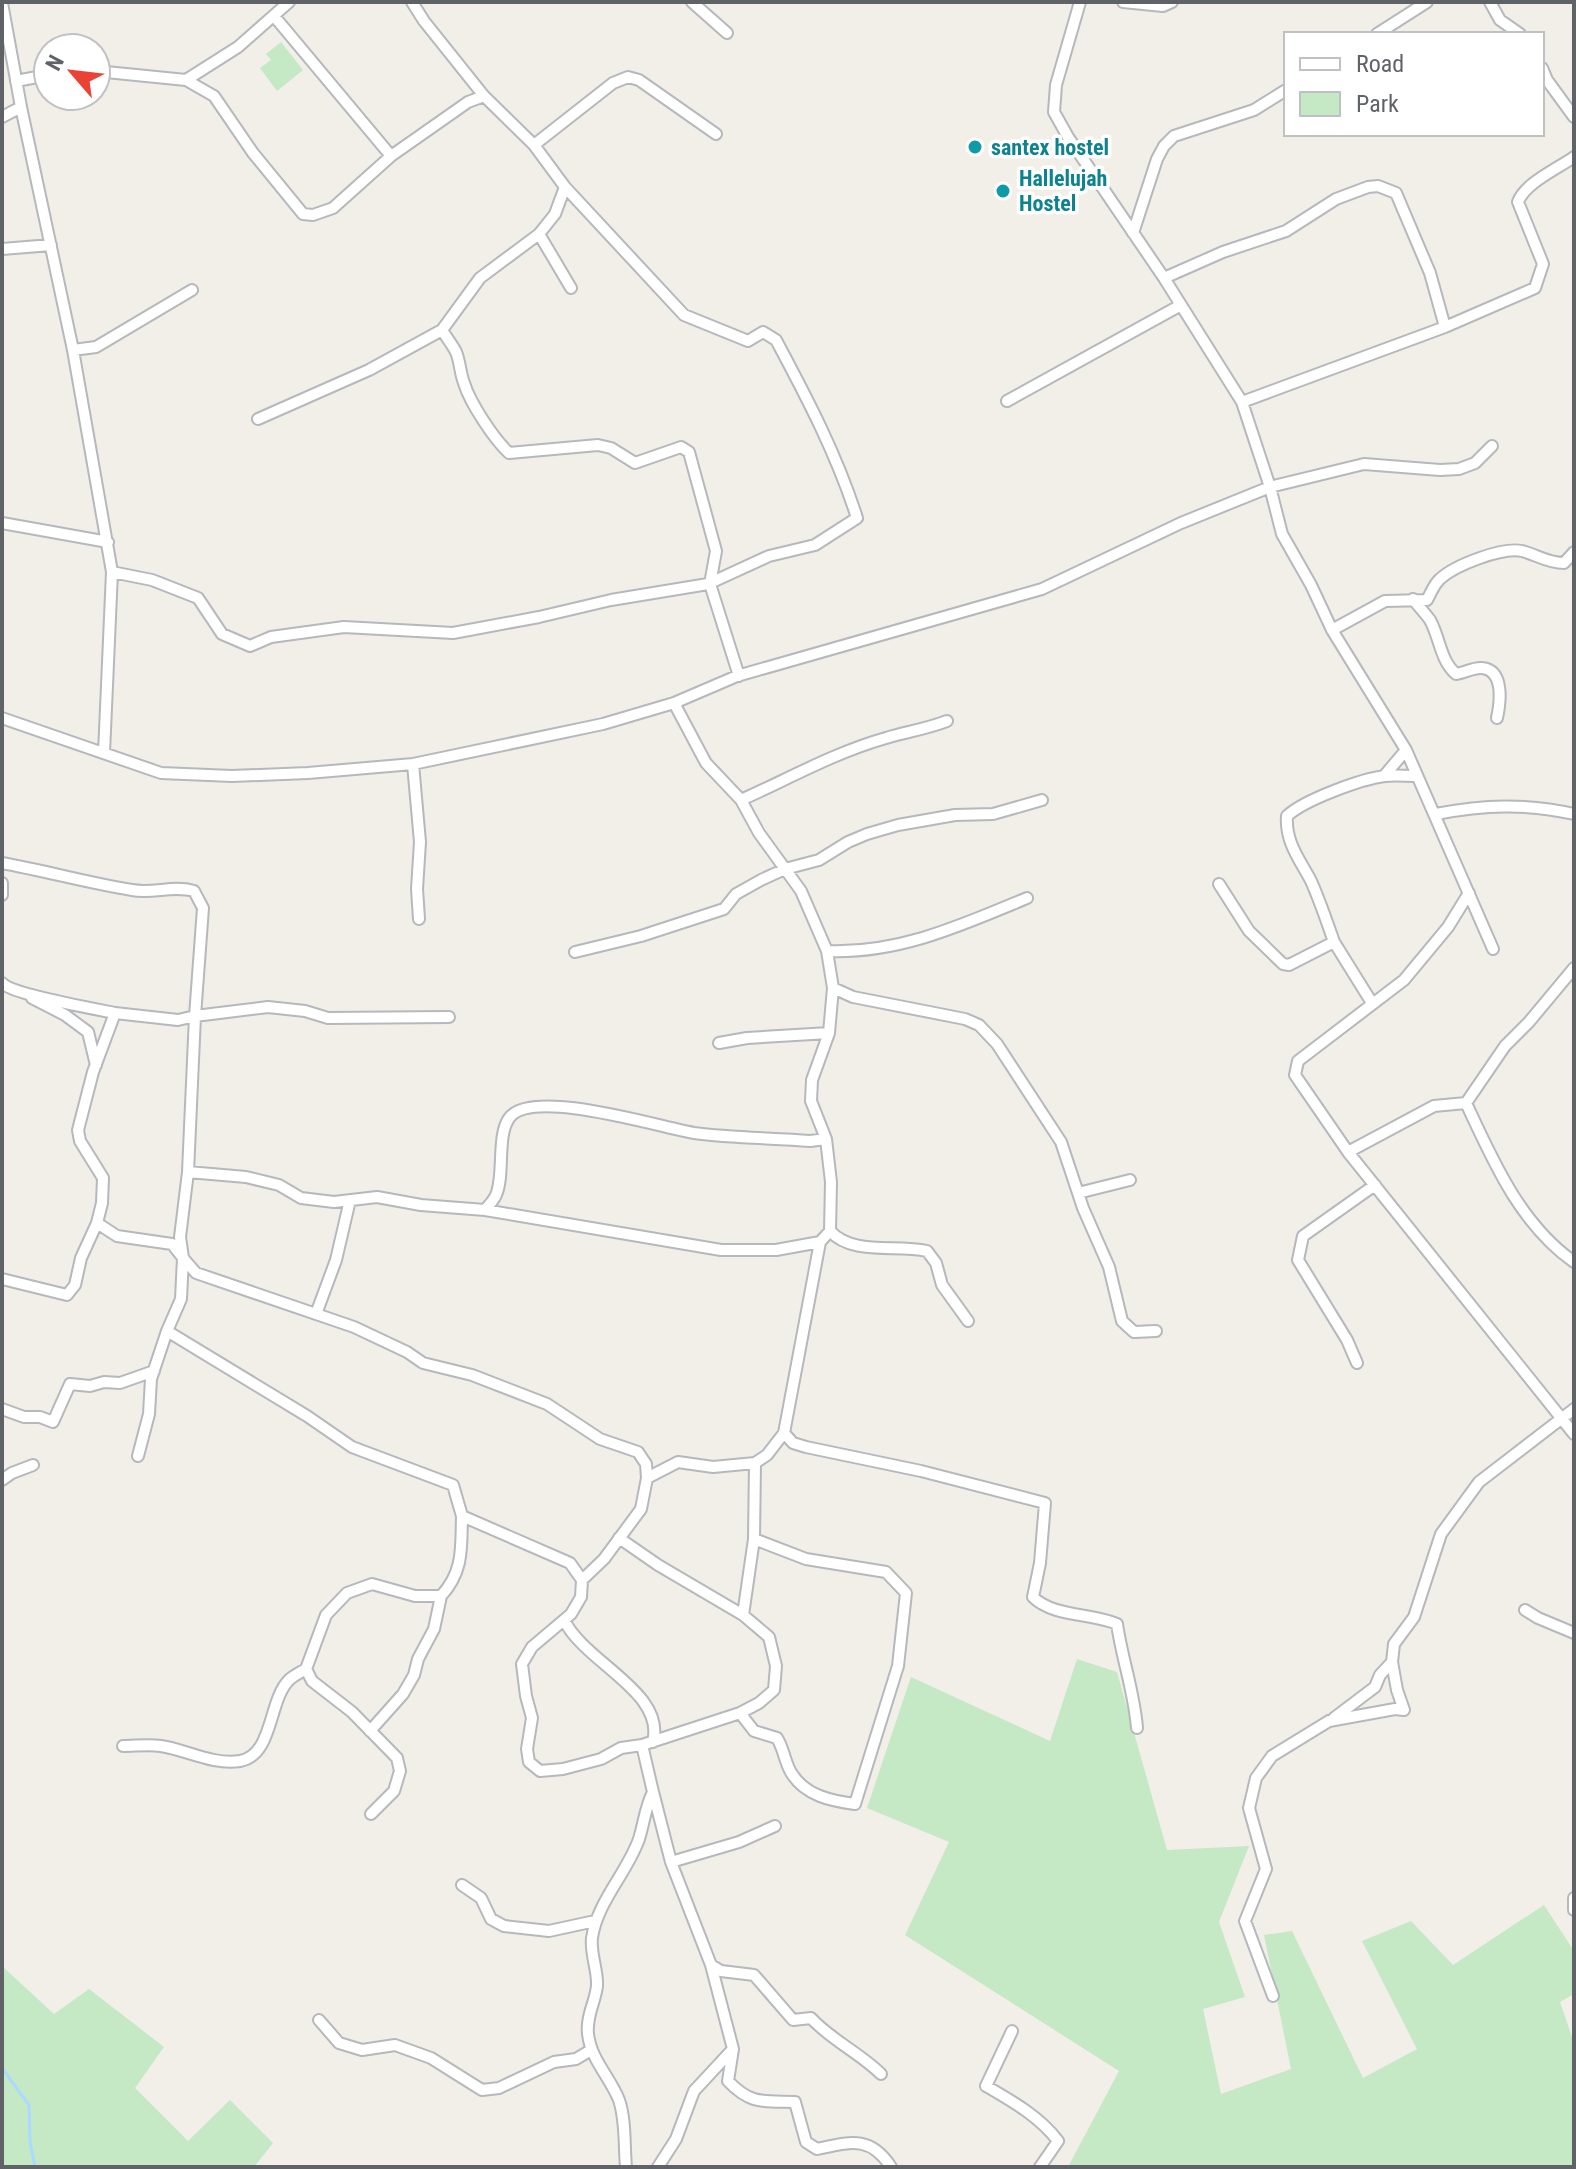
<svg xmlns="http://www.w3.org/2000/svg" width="1576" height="2169" viewBox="0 0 1576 2169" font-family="'Roboto Condensed',sans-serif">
	<rect width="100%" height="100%" fill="#f1efe8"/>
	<path fill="#c5e8c5" d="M 281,42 L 303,70 L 277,91 L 260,68 L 271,60 L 266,54 Z
		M 1077,1659 L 1117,1672 L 1167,1850 L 1249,1846 L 1219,1922 L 1245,1997 L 1203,2009 L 1221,2094 L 1291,2069 L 1264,1935 L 1292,1931 L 1363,2078 L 1417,2049 L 1362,1941 L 1411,1921 L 1453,1965 L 1544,1905 L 1574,1951 L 1574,1994 L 1560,2002 L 1574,2043 L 1574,2167 L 1068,2167 L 1119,2071 L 905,1935 L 949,1842 L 867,1808 L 911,1677 L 1050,1741 Z
		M 2,1966 L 54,2014 L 89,1989 L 164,2047 L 135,2088 L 188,2141 L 230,2100 L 273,2143 L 254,2167 L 2,2167 Z"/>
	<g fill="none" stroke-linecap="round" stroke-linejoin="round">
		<path stroke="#aadaff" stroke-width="3" d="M 2,2068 L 29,2105 L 30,2142 L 35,2167"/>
		<g stroke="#b5b8bc" stroke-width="14">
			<path id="street" d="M 692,2 L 727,33
				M 1123,2 L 1163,6 L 1172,2
				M 1490,2 L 1500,20 L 1520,34
				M 2,3 L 21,107 L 73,350 L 112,572 L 104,753
				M 274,16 L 391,156
				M 1377,34 L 1427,2
				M 1542,68 L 1547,80 L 1574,117
				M 96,71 L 186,80 L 238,47 L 289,2
				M 186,80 L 214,96 L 253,153 L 303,214 L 313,215 L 333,208 L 391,156 L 468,102 L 484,96
				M 16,81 L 48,75
				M 2,117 L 21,107
				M 534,145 L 613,83 L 628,77 L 639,80 L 716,134
				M 1133,233 L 1157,159 L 1164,146 L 1174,136 L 1254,110 L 1286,90
				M 539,234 L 571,288
				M 2,249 L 51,245
				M 1164,278 L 1223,252 L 1286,231 L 1336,199 L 1368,187 L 1378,186 L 1396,193 L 1430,273 L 1445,327
				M 442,330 C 446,337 452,344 456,352 C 460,361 460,373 464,383 C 470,403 494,439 509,453 L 598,445 L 611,448 L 635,463 L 681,447 L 689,452 L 716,551 L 710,584 L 739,676
				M 73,350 L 96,347 L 192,290
				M 1007,401 L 1181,305
				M 1242,402 L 1445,327 L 1535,288 L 1543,264 L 1518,202 C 1525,183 1557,169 1574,157
				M 258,419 L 369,370 L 442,330 L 480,278 L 539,234 L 555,214 L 565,187
				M 1492,446 L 1475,463 L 1459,469 L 1440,470 L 1364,464 L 1270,487 L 1282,534 L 1311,585 L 1332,630 L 1406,750 L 1493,949
				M 2,523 L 108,542
				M 112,572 L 152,580 L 198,598 L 222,634 L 250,646 L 271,637 L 344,627 L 453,633 L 539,617 L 611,600 L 708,584 L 769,556 L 815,545 L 857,518 C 837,455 807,398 776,340 L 763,332 L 748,341 L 684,315 L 565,187 L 534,145 L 484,96 L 424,21 L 412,2
				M 1413,599 C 1418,606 1425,613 1430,620 C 1440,638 1440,660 1456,674 C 1464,673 1474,667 1482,668 C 1505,670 1500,704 1497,718
				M 1332,630 L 1385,601 L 1427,600 C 1431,593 1434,584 1440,579 C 1455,565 1502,547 1522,551 C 1537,555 1548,563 1564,563 L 1574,552
				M 674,703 L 706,763 L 741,800 L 759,833 L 801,891 L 827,951 L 833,988 L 829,1033 L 812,1080 L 811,1101 L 826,1139 L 831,1182 L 830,1231 L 820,1242 L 784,1433 L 767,1455 L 755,1463 L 754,1539 L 806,1559 L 886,1572 L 906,1593 L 898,1666 L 855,1804 C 832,1801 806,1796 792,1774 C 785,1764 784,1749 777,1738 L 754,1731 L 740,1713 L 759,1703 L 774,1690 L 776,1666 L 769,1637 L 743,1615 L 754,1539
				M 2,718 L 161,773 L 232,776 L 308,773 L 413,764 L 603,724 L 674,703 L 737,676 L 1042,589 L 1181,523 L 1270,487 L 1242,402 L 1164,278 L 1068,137 L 1054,112 L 1056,85 L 1080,2
				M 413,764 L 420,842 L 417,889 L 419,919
				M 1384,776 L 1406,750
				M 741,800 C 788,779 836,752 886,738 C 906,732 926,729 947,721
				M 1436,814 C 1483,805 1527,803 1574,814
				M 2,863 C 46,871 88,883 132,890 C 153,894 173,885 194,891 L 203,908 L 195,1016 L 178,1020 L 115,1013
				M 2,883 L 2,895
				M 1219,884 L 1249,931 L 1283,964 L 1289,965 L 1334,942 C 1327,922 1320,901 1311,881 C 1300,860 1285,842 1287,816 C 1304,800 1361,779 1385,776 C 1395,775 1406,776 1416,776
				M 1469,893 L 1448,927 L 1404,980 L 1298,1061 L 1295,1075 L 1348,1152 L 1574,1434
				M 1334,942 L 1372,1003
				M 827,951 C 899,954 962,925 1027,898
				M 575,952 L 641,936 L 724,909 L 736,894 L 761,880 L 785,869 L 819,860 L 848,842 L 867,834 L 898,825 L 955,815 L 993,814 L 1042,800
				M 1574,968 L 1529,1022 L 1505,1046 L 1466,1103 C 1493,1161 1520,1224 1574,1262
				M 2,983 C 11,994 95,1009 115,1013 L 93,1072 L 78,1130 L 80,1141 L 103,1178 L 102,1203 L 97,1223 L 81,1258 L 75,1285 L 67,1295 L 2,1279
				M 833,988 L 853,997 L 965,1019 L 979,1025 L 997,1044 L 1061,1142 L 1083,1208 L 1109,1267 L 1122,1321 L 1134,1332 L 1156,1331
				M 32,998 L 65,1015 L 88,1032 L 96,1065
				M 449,1017 L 328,1018 L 305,1011 L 268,1007 L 195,1016 L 188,1172 L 180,1237 L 183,1258 L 196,1273 L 354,1327 L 407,1352 L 423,1363 L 472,1375 L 547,1404 L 600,1439 L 638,1452 L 646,1464 L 647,1478 L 641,1509 L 604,1559 L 582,1580
				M 719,1043 L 747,1038 L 829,1033
				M 1348,1152 L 1434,1106 L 1466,1103
				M 188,1172 L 246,1177 L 279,1185 L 301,1198 L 334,1202 L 377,1197 L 421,1205 L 485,1210 L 721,1250 L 776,1250 L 820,1242
				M 1078,1193 L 1130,1180
				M 485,1210 C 489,1205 494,1200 496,1195 C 505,1175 496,1134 510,1117 C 534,1088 659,1127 694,1133 C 732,1138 772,1138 810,1141 L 826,1139
				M 97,1223 L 117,1236 L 172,1244 L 183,1258 L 181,1299 L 167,1331 L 151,1379 L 149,1414 L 138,1456
				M 830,1231 C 853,1256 895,1244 927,1251 L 936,1263 L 942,1285 L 968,1321
				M 316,1314 L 336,1260 L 350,1200
				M 167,1331 L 307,1416 L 352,1447 L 453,1485 L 462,1516 L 570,1563 L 582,1580 L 581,1597 L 571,1614 L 532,1647 L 522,1664 L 526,1696 L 532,1718 L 527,1749 L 529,1762 L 540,1771 L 563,1769 L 601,1759 L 621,1748 L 642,1745 L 740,1713
				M 1357,1363 L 1347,1340 L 1298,1260 L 1303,1236 L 1375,1185
				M 2,1409 L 24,1417 L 40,1417 L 53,1422 L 70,1384 L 90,1386 L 104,1382 L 120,1383 L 154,1371
				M 784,1433 L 793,1443 L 806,1447 L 921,1471 L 1045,1503 L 1040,1563 L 1033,1597 C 1053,1617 1092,1613 1117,1624 C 1122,1659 1134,1691 1137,1728
				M 647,1478 L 678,1462 L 713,1467 L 755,1463
				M 2,1480 L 12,1473 L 33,1465
				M 619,1538 L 658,1565 L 743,1615
				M 1525,1610 L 1538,1618 L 1574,1633
				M 564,1620 C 585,1663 666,1692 653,1742
				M 1334,1718 L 1375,1687 L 1380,1675 L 1392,1662
				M 370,1731 L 403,1694 L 414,1675 L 418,1659 L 434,1629 L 441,1596
				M 123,1746 C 135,1746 149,1744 161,1746 C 187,1750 212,1765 240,1761 C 274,1755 268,1699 290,1679 C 295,1675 301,1672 306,1669
				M 653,1792 L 671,1862 L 711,1965 L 733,2049 L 728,2081 C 751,2105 763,2101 795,2102 L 806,2142 L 817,2149 C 850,2142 870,2135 891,2167
				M 371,1814 L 394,1791 L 400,1771 L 397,1758 L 352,1712 L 312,1681 L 306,1669 L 326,1615 L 347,1593 L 372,1584 L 415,1596 L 441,1596 C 464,1571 461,1548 462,1516
				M 671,1862 L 739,1842 L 775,1826
				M 462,1885 L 481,1898 L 491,1919 L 504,1926 L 549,1931 L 595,1921
				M 1574,1898 L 1574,1910
				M 711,1965 L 721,1971 L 754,1975 L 793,2020 L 811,2018 C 831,2040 860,2053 881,2074
				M 1273,1996 L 1245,1921 L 1266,1869 L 1249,1808 L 1256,1778 L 1272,1756 L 1329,1721 L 1395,1709 L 1404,1710 L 1397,1690 L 1392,1662 L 1394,1644 L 1414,1617 L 1441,1534 L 1479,1482 L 1574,1409
				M 319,2020 L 339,2043 L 362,2050 L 395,2045 L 431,2058 L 482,2090 L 499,2088 L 554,2062 L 576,2059 L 591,2050
				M 1012,2031 L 986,2086 C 1012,2101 1040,2117 1058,2141 L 1040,2167
				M 626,2167 C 624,2146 626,2120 619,2100 C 610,2077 591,2060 588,2034 C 586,2016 595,2003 597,1986 C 598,1970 590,1954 592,1938 C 597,1902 627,1873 639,1839 C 644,1823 645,1808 653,1792 L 642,1745
				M 658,2167 L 676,2139 L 694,2091 L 733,2049"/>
		</g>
		<use href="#street" stroke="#fff" stroke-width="10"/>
	</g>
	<g fill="#0f9aa8" stroke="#fff" stroke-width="3">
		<circle cx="975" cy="147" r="8"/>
		<circle cx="1003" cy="191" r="8"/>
	</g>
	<g text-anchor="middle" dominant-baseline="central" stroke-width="7" stroke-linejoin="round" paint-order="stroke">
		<g font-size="22" font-weight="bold" fill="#0d838f" stroke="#fff" text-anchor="start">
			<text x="991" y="147">santex hostel</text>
			<text x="1019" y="178">Hallelujah<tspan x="1019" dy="25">Hostel</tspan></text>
		</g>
	</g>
	<rect width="1576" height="2169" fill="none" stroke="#5f6368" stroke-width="8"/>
	<rect x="1284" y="32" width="260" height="104" fill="#ffffff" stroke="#bfc1c3" stroke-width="2"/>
	<rect x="1300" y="58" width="40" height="12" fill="#ffffff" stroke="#bfc1c3" stroke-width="2"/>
	<text x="1356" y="72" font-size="24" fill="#5f6368">Road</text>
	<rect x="1300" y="92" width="40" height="24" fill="#c5e8c5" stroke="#bfc1c3" stroke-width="2"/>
	<text x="1356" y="112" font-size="24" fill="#5f6368">Park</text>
	<g transform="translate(72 72) rotate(298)"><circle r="38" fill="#ffffff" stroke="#bfc1c3" stroke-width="2"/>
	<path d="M0-6L14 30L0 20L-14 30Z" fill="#ea4335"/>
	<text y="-12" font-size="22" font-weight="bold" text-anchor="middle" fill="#5f6368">N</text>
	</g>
</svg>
